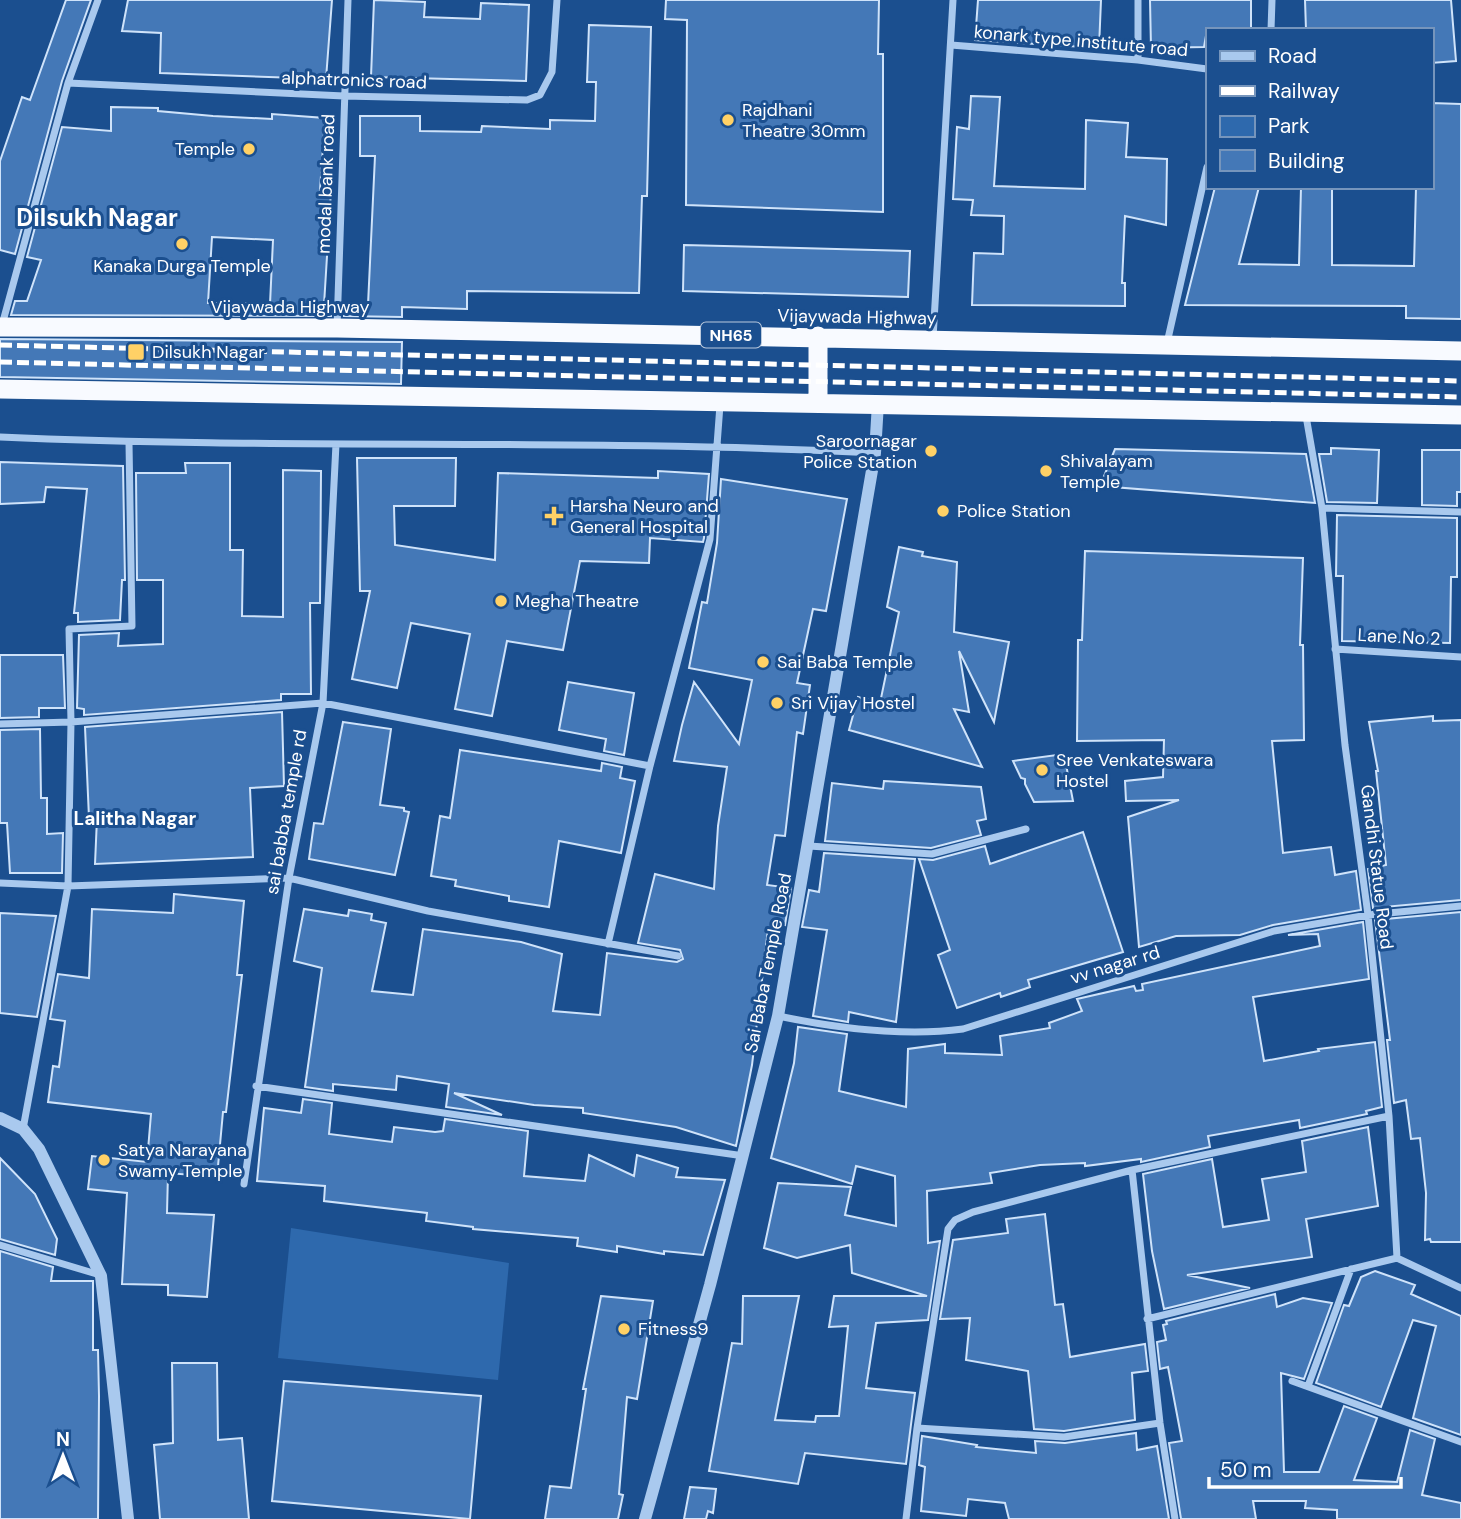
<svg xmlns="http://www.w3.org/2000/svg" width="1461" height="1519" viewBox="0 0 1461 1519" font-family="'DM Sans',sans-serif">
	<rect width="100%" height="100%" fill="#1b4f8f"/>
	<path fill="#2e69ad" d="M 291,1228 L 509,1263 L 498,1380 L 278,1358 Z"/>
	<path fill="#4478b7" stroke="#cfe3fa" stroke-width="2" fill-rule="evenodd" d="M 66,0 L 91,0 L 62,81 L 15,254 L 0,250 L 0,161 L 22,97 L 30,100 Z
		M 128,0 L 332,0 L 326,79 L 160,73 L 161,33 L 122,31 Z
		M 374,0 L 425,2 L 424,17 L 480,19 L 481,3 L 529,5 L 526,81 L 371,77 Z
		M 666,0 L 879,0 L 878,54 L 883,54 L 883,212 L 686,205 L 687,20 L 665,19 Z
		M 978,0 L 1101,0 L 1099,48 L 975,40 Z
		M 1150,0 L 1251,0 L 1251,30 L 1207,30 L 1204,47 L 1151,48 Z
		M 1305,0 L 1451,0 L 1456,61 L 1431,63 L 1431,30 L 1306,30 Z
		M 589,25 L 651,27 L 647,196 L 642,196 L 639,293 L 467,291 L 467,309 L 402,307 L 402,317 L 344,316 L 344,305 L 368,305 L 375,156 L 360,156 L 360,116 L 420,116 L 420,131 L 481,132 L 482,126 L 550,129 L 550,120 L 595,121 L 596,82 L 587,82 Z
		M 971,96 L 1000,97 L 994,186 L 1085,189 L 1086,120 L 1128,123 L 1126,157 L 1167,159 L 1166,225 L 1125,216 L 1122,283 L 1125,283 L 1125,306 L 972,305 L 974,253 L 1003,254 L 1004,216 L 971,215 L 973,200 L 953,199 L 957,127 L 969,129 Z
		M 1431,103 L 1461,104 L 1461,319 L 1406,318 L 1406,306 L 1185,305 L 1215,187 L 1259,187 L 1239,264 L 1299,265 L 1301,187 L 1332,187 L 1332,265 L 1414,266 L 1416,187 L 1431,187 Z
		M 111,107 L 158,108 L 158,111 L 213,116 L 272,119 L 272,114 L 325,118 L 320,190 L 331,191 L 324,305 L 332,305 L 331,316 L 11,315 L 15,301 L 27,301 L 41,260 L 27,257 L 62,127 L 111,131 ZM 212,237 L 273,240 L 270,304 L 208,303 Z
		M 684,245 L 910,251 L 908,297 L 683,291 Z
		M 0,339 L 402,342 L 401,384 L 0,377 Z
		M 1331,448 L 1379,450 L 1377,503 L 1327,502 L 1319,454 L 1331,454 Z
		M 1115,449 L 1306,454 L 1315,503 L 1100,486 Z
		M 1422,450 L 1461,450 L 1461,492 L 1457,492 L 1457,506 L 1422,505 Z
		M 357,458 L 456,458 L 455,506 L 394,506 L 395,545 L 495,560 L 498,473 L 658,478 L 658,471 L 709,474 L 704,538 L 703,542 L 650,538 L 649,563 L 580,561 L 563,650 L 507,641 L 492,716 L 455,709 L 470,634 L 411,623 L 397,688 L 352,679 L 370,591 L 360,591 Z
		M 0,462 L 123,466 L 125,580 L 122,580 L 120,620 L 78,622 L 78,613 L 74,613 L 87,489 L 46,487 L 44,502 L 0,504 Z
		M 185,463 L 230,463 L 230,550 L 243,550 L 242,616 L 283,617 L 283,470 L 321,471 L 320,603 L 310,603 L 311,694 L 281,694 L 281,700 L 84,715 L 84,709 L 77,708 L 79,635 L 119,633 L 118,646 L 163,644 L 163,580 L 137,580 L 136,473 L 186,473 Z
		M 721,479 L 847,499 L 826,611 L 813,609 L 797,683 L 810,685 L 803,734 L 797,732 L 785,836 L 775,835 L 767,885 L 791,888 L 785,925 L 781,924 L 780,931 L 768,929 L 752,1065 L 736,1146 L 676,1127 L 583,1113 L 583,1108 L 534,1105 L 454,1093 L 502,1115 L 446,1107 L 449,1084 L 397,1076 L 396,1090 L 333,1084 L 333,1091 L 305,1087 L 322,968 L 294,961 L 304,909 L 348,916 L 349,910 L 372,914 L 371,920 L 386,923 L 372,991 L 413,995 L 423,929 L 521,942 L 562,954 L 553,1011 L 600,1015 L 607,953 L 677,962 L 683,959 L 680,950 L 638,943 L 655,874 L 714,889 L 718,826 L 727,767 L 674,761 L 682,725 L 694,682 L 739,744 L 752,680 L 689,668 L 702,602 L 707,603 L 717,543 Z
		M 1337,515 L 1457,518 L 1457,577 L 1451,577 L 1450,643 L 1342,641 L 1343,576 L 1336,576 Z
		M 899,547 L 923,552 L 922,556 L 957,562 L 954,632 L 1009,642 L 994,722 L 959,651 L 969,712 L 954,709 L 982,767 L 849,730 L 858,697 L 880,703 L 899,612 L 887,607 Z
		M 1085,551 L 1303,558 L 1300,645 L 1303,645 L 1304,740 L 1272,741 L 1283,853 L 1331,847 L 1335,875 L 1356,871 L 1361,910 L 1273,925 L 1240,935 L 1176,936 L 1139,947 L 1128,817 L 1179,800 L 1126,801 L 1125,781 L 1163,777 L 1164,740 L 1077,741 L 1078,640 L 1082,640 Z
		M 0,655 L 63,655 L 65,708 L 39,708 L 39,717 L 0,718 Z
		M 568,682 L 634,693 L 624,755 L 604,751 L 606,739 L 559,730 Z
		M 282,712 L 284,786 L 250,788 L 253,857 L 95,864 L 97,818 L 89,818 L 85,727 Z
		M 1433,716 L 1433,721 L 1461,720 L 1461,900 L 1373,908 L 1368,869 L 1386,865 L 1376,771 L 1378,771 L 1369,722 Z
		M 343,722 L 391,729 L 380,805 L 404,808 L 404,811 L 409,812 L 395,875 L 309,859 L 314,823 L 323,824 Z
		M 40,729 L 41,798 L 47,798 L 47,834 L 63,833 L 62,873 L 10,873 L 7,823 L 0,823 L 0,730 Z
		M 460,750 L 601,771 L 602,763 L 622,767 L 620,778 L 635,781 L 621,853 L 559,841 L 549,907 L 509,901 L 509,896 L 455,886 L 456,880 L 431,876 L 440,816 L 450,818 Z
		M 1064,754 L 1073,801 L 1034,802 L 1025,784 L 1025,779 L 1021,778 L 1013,761 Z
		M 884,781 L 981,787 L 986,819 L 977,821 L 981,835 L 931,848 L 825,841 L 832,783 L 883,789 Z
		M 1083,832 L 1123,952 L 1028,980 L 1030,987 L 1001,997 L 1000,993 L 957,1008 L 938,955 L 950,950 L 919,859 L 933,860 L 985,846 L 990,864 Z
		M 824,853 L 915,859 L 896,1022 L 849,1012 L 848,1022 L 813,1016 L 827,930 L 802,927 L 809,890 L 819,892 Z
		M 174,894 L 244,901 L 237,975 L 242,975 L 226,1112 L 223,1112 L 217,1177 L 168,1173 L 167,1213 L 214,1215 L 207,1297 L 168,1295 L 168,1285 L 122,1284 L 127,1193 L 88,1189 L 92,1156 L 147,1162 L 151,1114 L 48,1102 L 53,1066 L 59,1067 L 65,1021 L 50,1019 L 58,974 L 89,978 L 92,909 L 173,913 Z
		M 1461,912 L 1461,1242 L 1431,1242 L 1430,1239 L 1425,1240 L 1426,1193 L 1420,1138 L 1411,1139 L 1406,1100 L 1394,1103 L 1387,1040 L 1390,1040 L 1375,920 Z
		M 0,913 L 56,916 L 37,1017 L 0,1013 Z
		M 1363,922 L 1369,979 L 1253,997 L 1264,1061 L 1319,1051 L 1318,1049 L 1375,1042 L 1382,1107 L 1366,1111 L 1367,1114 L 1300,1128 L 1299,1120 L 1208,1136 L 1210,1147 L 1141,1162 L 1141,1159 L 1085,1166 L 1085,1163 L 1040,1165 L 990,1173 L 992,1183 L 927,1191 L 928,1243 L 940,1241 L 928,1320 L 876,1323 L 866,1388 L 915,1393 L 906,1464 L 805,1453 L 798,1484 L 709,1471 L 732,1343 L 742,1344 L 743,1296 L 799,1296 L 775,1420 L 815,1422 L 816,1416 L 839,1416 L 848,1326 L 829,1327 L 834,1296 L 927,1296 L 852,1273 L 850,1245 L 797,1258 L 764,1248 L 778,1183 L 851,1187 L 845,1215 L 896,1226 L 895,1176 L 856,1166 L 852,1184 L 771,1158 L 794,1063 L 798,1027 L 847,1034 L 839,1091 L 906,1107 L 908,1049 L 945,1044 L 945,1053 L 1002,1055 L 1000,1036 L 1050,1028 L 1049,1023 L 1082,1011 L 1077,999 L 1134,986 L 1136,991 L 1143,990 L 1142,984 L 1320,946 L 1318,934 L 1288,935 Z
		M 303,1099 L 332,1103 L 329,1134 L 392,1142 L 394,1127 L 435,1132 L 443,1131 L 445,1119 L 528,1131 L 524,1176 L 585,1181 L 589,1155 L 634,1176 L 637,1155 L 678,1168 L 676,1177 L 725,1180 L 703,1255 L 664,1251 L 664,1254 L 617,1246 L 617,1252 L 577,1246 L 578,1238 L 473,1229 L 473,1227 L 426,1221 L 427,1213 L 324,1201 L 325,1186 L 257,1181 L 264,1108 L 301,1113 Z
		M 1368,1127 L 1378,1206 L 1306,1219 L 1312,1257 L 1187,1275 L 1250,1288 L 1164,1309 L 1152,1251 L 1143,1174 L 1212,1159 L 1223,1227 L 1269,1220 L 1262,1179 L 1306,1172 L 1302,1141 Z
		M 0,1158 L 35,1194 L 57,1239 L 55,1255 L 0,1239 Z
		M 1045,1214 L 1055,1305 L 1063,1304 L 1070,1357 L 1145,1344 L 1148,1371 L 1132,1373 L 1135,1420 L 1064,1431 L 1034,1429 L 1028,1371 L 966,1360 L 970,1318 L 940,1319 L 953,1240 L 1008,1233 L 1006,1219 Z
		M 0,1251 L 53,1267 L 51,1281 L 93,1281 L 93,1350 L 98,1350 L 99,1396 L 98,1519 L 0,1519 Z
		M 1375,1271 L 1415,1285 L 1411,1294 L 1461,1316 L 1461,1435 L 1413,1418 L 1436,1326 L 1413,1320 L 1381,1407 L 1316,1383 L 1344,1305 L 1349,1306 L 1361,1277 Z
		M 1275,1294 L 1277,1307 L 1303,1298 L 1332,1303 L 1304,1379 L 1281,1373 L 1284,1472 L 1319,1472 L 1344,1406 L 1377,1418 L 1354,1480 L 1397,1482 L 1410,1430 L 1435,1439 L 1422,1495 L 1461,1503 L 1461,1519 L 1337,1519 L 1337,1510 L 1305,1508 L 1306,1501 L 1253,1501 L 1256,1519 L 1181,1519 L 1169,1443 L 1182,1441 L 1168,1367 L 1160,1369 L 1157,1342 L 1166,1340 L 1163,1325 L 1167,1324 L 1166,1321 Z
		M 601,1296 L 653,1301 L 637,1399 L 627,1397 L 619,1494 L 623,1495 L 618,1519 L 545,1519 L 550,1486 L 571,1488 L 586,1389 L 583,1389 Z
		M 172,1363 L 217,1363 L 218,1440 L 242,1438 L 249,1519 L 160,1519 L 154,1445 L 173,1443 Z
		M 284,1381 L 481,1396 L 470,1519 L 272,1501 Z
		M 1136,1433 L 1137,1450 L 1157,1446 L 1169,1519 L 1009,1519 L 1005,1503 L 968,1499 L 966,1516 L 921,1511 L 925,1467 L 919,1465 L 922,1436 L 977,1445 L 976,1447 L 1036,1453 L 1035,1441 L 1065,1443 Z
		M 690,1487 L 716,1489 L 713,1513 L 708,1511 L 706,1519 L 684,1519 Z"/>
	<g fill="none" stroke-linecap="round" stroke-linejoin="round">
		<path stroke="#a9c9ee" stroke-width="7" d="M 1138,0 L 1138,60
			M 1271,30 L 1272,0
			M 951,45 L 1138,60 L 1207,69
			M 68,83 L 344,96 L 527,100 L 540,95 L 552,72 L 557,0
			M 2,325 L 68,83 L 98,0
			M 337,328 L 348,0
			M 933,338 L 953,0
			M 1167,343 L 1207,167
			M 1306,416 L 1322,508 L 1345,745 L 1368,915 L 1389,1116 L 1397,1258 L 1461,1288
			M 0,437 C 291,450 583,438 875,453
			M 1322,508 L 1461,512
			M 1335,649 L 1461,657
			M 0,724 L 71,722 L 323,703 L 650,766
			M 809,846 L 932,854 L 1026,829
			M 0,883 L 68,886 L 289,878 L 428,911 L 678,956
			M 608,944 L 650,766 L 710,539 L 720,405
			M 778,1016 C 836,1028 904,1037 963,1029 L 1274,931 L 1368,915 L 1461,906
			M 256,1086 L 744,1156
			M 23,1129 L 68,886 L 71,722 L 69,629 L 132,626 L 129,443
			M 1132,1170 L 1160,1423 L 1175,1519
			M 244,1184 L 289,878 L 323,703 L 336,444
			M 0,1245 L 100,1275
			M 1147,1319 L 1397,1258
			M 1292,1381 L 1461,1442
			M 1308,1386 L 1351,1269
			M 917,1428 L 1064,1437 L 1160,1423
			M 906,1519 L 917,1428 L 948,1229 L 955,1220 L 973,1212 L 1132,1170 L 1389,1116"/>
		<path stroke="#a9c9ee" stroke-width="12" d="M 0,1118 L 23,1129 L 39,1149 L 101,1276 L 128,1519
			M 645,1519 L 710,1285 L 778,1016 L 875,453 L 878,403"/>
		<path stroke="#f8faff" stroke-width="19" d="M 0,327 L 337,328 L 1461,351
			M 0,389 L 1461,415
			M 818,403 L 818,336"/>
		<path stroke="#fff" stroke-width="5" stroke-dasharray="12 5" stroke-linecap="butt" d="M 0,345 L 1461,381
			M 0,362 L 1461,397"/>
	</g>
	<g fill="#ffd166" stroke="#1b4f8f" stroke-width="2.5">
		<circle cx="728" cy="120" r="7"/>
		<circle cx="249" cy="149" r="7"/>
		<circle cx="182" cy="244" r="7"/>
		<rect x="127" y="343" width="18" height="18" rx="3.5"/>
		<circle cx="931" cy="451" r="7"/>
		<circle cx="1046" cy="471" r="7"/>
		<circle cx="943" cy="511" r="7"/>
		<path d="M550.5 505.5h7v7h7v7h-7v7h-7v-7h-7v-7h7z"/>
		<circle cx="501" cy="601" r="7"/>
		<circle cx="763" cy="662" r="7"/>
		<circle cx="777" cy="703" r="7"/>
		<circle cx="1042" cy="770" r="7"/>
		<circle cx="104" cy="1160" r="7"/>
		<circle cx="624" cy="1329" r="7"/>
	</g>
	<g text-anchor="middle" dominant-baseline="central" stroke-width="6" stroke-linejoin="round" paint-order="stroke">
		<rect fill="#1b4f8f" stroke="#bbcadd" stroke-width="2" x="701" y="322.5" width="60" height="25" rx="5"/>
		<g font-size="16" font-weight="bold" fill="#fff">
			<text x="731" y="335">NH65</text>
		</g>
		<g font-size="18" fill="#fff" stroke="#1b4f8f">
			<text transform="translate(1081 41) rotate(5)">konark type institute road</text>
			<text transform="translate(354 80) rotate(2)">alphatronics road</text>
			<text transform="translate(326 184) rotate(-88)">modal bank road</text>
			<text x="290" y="307">Vijaywada Highway</text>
			<text transform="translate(857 317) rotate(1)">Vijaywada Highway</text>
			<text transform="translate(1399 637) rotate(3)">Lane No 2</text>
			<text transform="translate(286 812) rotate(-80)">sai babba temple rd</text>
			<text transform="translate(1377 867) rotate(83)">Gandhi Statue Road</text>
			<text transform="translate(768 963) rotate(-79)">Sai Baba Temple Road</text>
			<text transform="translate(1115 965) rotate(-17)">vv nagar rd</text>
		</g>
		<g font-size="18" fill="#fff" stroke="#1b4f8f" text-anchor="start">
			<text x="742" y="110">Rajdhani<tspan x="742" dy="21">Theatre 30mm</tspan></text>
			<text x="235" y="149" text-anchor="end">Temple</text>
			<text x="182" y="266" text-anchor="middle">Kanaka Durga Temple</text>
			<text x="152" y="352">Dilsukh Nagar</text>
			<text x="917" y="441" text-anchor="end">Saroornagar<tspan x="917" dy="21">Police Station</tspan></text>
			<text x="1060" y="461">Shivalayam<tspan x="1060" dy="21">Temple</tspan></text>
			<text x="570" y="506">Harsha Neuro and<tspan x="570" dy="21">General Hospital</tspan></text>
			<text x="957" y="511">Police Station</text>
			<text x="515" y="601">Megha Theatre</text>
			<text x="777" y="662">Sai Baba Temple</text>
			<text x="791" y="703">Sri Vijay Hostel</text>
			<text x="1056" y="760">Sree Venkateswara<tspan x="1056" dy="21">Hostel</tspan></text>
			<text x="118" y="1150">Satya Narayana<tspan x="118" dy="21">Swamy Temple</tspan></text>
			<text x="638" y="1329">Fitness9</text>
		</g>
		<g font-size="19" font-weight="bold" fill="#fff" stroke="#1b4f8f">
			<text x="135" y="818">Lalitha Nagar</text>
		</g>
		<g font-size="24" font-weight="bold" fill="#fff" stroke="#1b4f8f">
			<text x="97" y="217">Dilsukh Nagar</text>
		</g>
	</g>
	<rect x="1206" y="28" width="228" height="161" fill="#1b4f8f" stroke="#7695bc" stroke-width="2"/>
	<rect x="1220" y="51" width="35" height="10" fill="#a9c9ee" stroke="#7695bc" stroke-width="2"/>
	<text x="1268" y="63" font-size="21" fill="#ffffff">Road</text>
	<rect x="1220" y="86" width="35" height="10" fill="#ffffff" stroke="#7695bc" stroke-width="2"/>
	<text x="1268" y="98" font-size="21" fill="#ffffff">Railway</text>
	<rect x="1220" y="116" width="35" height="21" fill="#2e69ad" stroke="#7695bc" stroke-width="2"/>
	<text x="1268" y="133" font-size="21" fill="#ffffff">Park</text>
	<rect x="1220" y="150" width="35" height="21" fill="#4478b7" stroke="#7695bc" stroke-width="2"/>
	<text x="1268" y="168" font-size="21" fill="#ffffff">Building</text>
	<g transform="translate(63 1456)" stroke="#1b4f8f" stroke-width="5" paint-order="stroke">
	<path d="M0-5L12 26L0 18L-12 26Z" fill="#ffffff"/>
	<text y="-10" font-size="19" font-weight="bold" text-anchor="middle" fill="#ffffff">N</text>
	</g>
	<path d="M1209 1477v10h192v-10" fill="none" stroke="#ffffff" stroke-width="3.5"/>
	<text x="1220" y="1477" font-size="21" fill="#ffffff" stroke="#1b4f8f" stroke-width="5" paint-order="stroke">50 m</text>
</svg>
